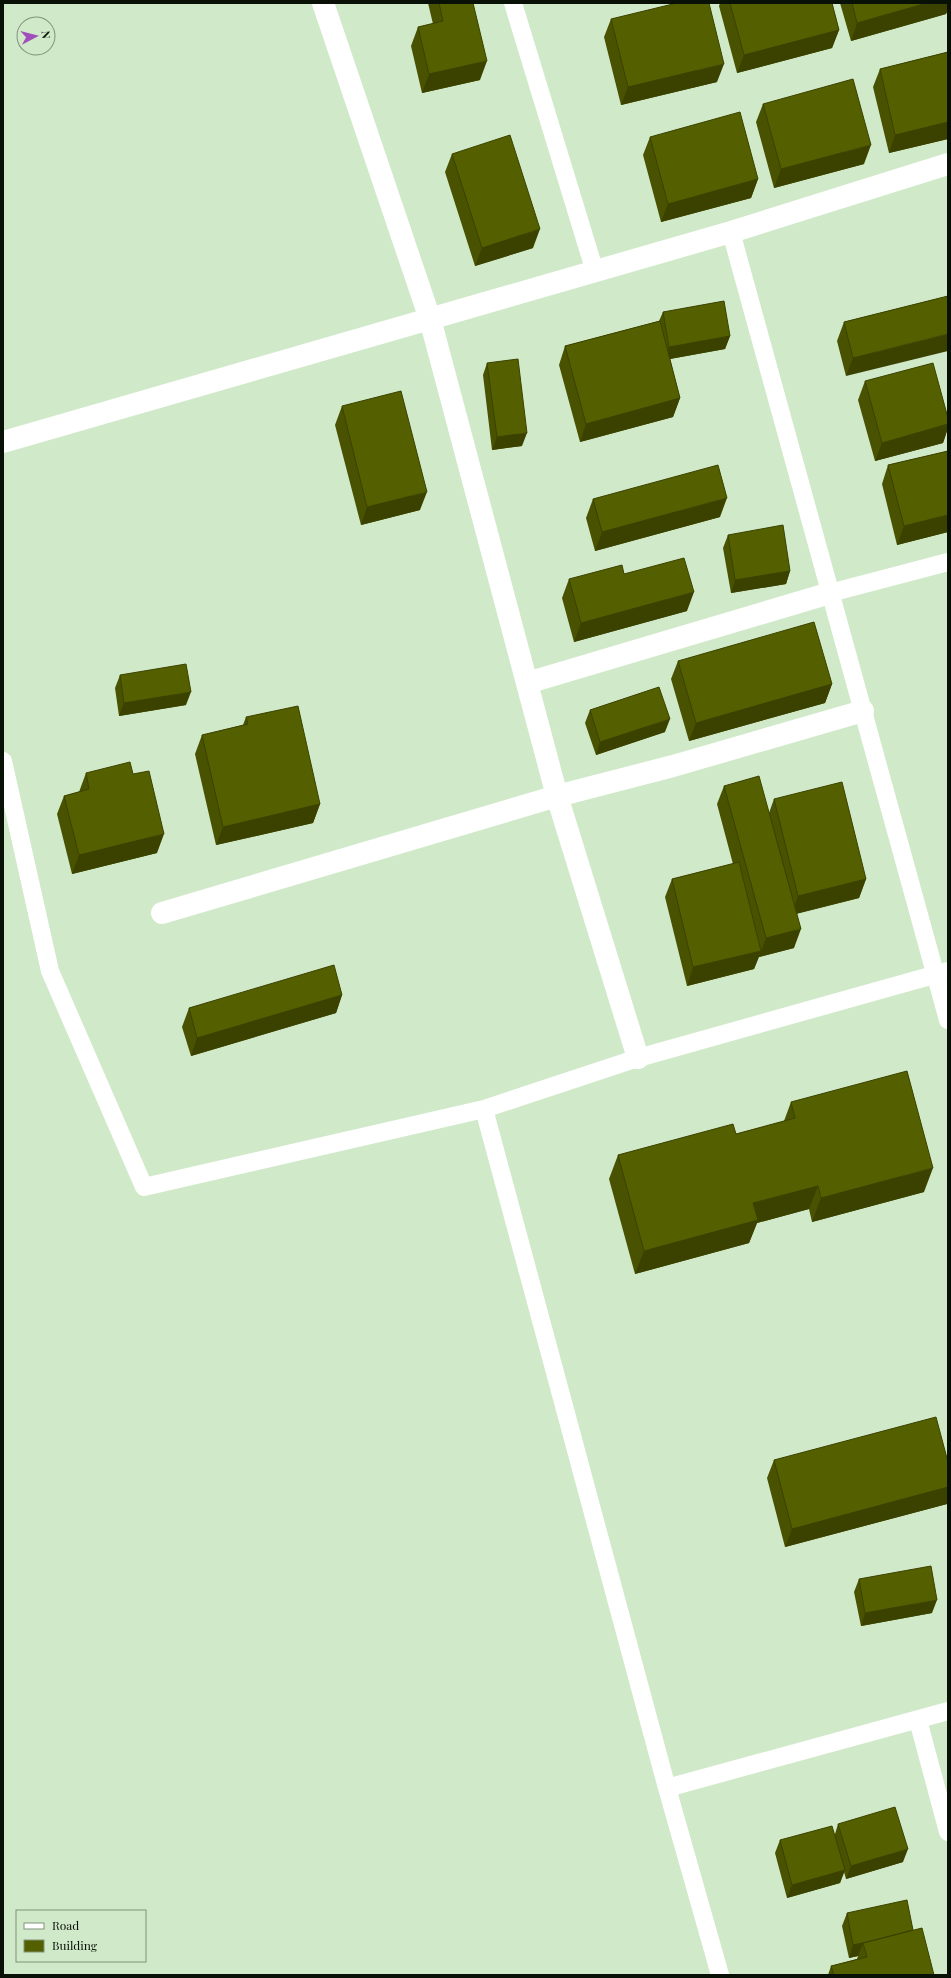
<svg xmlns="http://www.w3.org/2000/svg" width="951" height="1978" viewBox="0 0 951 1978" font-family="'Playfair Display',serif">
	<rect width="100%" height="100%" fill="#d0e9c8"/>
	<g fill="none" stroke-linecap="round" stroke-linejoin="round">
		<path stroke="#fff" stroke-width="18" d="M 513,3 L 595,272
			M 731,232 L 948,1020
			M 830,593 L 948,562
			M 3,761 L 50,971 L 144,1187 L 484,1109 L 638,1058 L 948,971
			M 484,1109 L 667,1788 L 720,1975
			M 918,1720 L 948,1832
			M 667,1788 L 948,1711"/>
		<path stroke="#fff" stroke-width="22" d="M 323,3 L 430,319 L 557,796 L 638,1058
			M 3,442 L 731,232 L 948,164
			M 527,683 L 830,593
			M 162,913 L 557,796 L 673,766 L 863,711"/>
	</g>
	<path fill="#485200" d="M 428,3 L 473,3 L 480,80 L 422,93 L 411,46 L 418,27 L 433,24 Z
		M 720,3 L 832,3 L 839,30 L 832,48 L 737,73 L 719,6 Z
		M 840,3 L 948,3 L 948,9 L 946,14 L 851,41 Z
		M 611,19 L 717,82 L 621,105 L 604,37 Z
		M 948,52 L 948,139 L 889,153 L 873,87 L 880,69 Z
		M 763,104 L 864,164 L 774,188 L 756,122 Z
		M 650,137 L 758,179 L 751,198 L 661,222 L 643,155 Z
		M 452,154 L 533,248 L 475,266 L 445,172 Z
		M 948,296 L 846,376 L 837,341 L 844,322 Z
		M 663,312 L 730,336 L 725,349 L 670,359 L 680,398 L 673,417 L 580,442 L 559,365 L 565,346 L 659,321 Z
		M 487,363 L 522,446 L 492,450 L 483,375 Z
		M 865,381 L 948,418 L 948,428 L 943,443 L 875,461 L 858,400 Z
		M 342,406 L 420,510 L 361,525 L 335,425 Z
		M 948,451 L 948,532 L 897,545 L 882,484 L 888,465 Z
		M 593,499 L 720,517 L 595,551 L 586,518 Z
		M 728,535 L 790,571 L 786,584 L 731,593 L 723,548 Z
		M 624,574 L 687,611 L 574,642 L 562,598 L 569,579 Z
		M 678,661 L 832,684 L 825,703 L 689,741 L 671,679 Z
		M 120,675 L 186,705 L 119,716 L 115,688 Z
		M 590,710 L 665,732 L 596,755 L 585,723 Z
		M 246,717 L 320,804 L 313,823 L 216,845 L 195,754 L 202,735 L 243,725 Z
		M 86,773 L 133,774 L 157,853 L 72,874 L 57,814 L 64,796 L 79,792 Z
		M 724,786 L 769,813 L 774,799 L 866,879 L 859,898 L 796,914 L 794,948 L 759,957 L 754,969 L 687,986 L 665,897 L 672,879 L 733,864 L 717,804 Z
		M 342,995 L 336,1013 L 191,1056 L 182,1027 L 189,1008 Z
		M 791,1102 L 924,1192 L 812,1222 L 809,1209 L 757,1223 L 749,1243 L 635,1274 L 609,1179 L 618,1155 L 736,1134 L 784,1121 Z
		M 774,1460 L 948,1462 L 948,1502 L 947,1504 L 785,1547 L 767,1478 Z
		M 859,1579 L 932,1613 L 861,1626 L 854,1592 Z
		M 838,1824 L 903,1862 L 846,1879 L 844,1872 L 840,1883 L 787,1898 L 775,1853 L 780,1840 L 835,1834 Z
		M 847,1913 L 913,1930 L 934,1975 L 828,1975 L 831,1966 L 857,1959 L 858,1956 L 849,1958 L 842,1926 Z"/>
	<path fill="#3b4200" d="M 927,3 L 948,3 L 948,9 L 946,14 L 851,41 L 857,23 Z
		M 839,30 L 832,48 L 737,73 L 744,55 Z
		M 487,61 L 480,80 L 422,93 L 429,74 Z
		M 724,64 L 717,82 L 621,105 L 628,87 Z
		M 948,122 L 948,139 L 889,153 L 895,135 Z
		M 871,145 L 864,164 L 774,188 L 781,169 Z
		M 758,179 L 751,198 L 661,222 L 668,204 Z
		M 540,229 L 533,248 L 475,266 L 482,248 Z
		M 948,334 L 948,351 L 846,376 L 853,358 Z
		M 730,336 L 725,349 L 664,360 L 669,347 Z
		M 680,398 L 673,417 L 580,442 L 586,424 Z
		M 948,424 L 948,428 L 943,443 L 875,461 L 882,443 Z
		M 527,433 L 522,446 L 492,450 L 497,437 Z
		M 427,492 L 420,510 L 361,525 L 367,507 Z
		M 727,498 L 720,517 L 595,551 L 602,532 Z
		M 948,515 L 948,532 L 897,545 L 904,526 Z
		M 790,571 L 786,584 L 731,593 L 735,580 Z
		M 694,592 L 687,611 L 574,642 L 581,623 Z
		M 832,684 L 825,703 L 689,741 L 696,723 Z
		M 191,692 L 186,705 L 119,716 L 124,703 Z
		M 670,719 L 665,732 L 596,755 L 600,742 Z
		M 320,804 L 313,823 L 216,845 L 223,827 Z
		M 164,834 L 157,853 L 72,874 L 79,855 Z
		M 866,879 L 859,898 L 791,915 L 798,896 Z
		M 801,929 L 794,948 L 759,957 L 766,938 Z
		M 761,951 L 754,969 L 687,986 L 693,967 Z
		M 342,995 L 336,1013 L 191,1056 L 197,1038 Z
		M 933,1168 L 924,1192 L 812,1222 L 821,1198 Z
		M 818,1186 L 809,1209 L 757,1223 L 749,1243 L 635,1274 L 644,1251 L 753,1203 Z
		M 948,1487 L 948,1502 L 947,1504 L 785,1547 L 792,1529 Z
		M 937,1600 L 932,1613 L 861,1626 L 865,1613 Z
		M 908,1849 L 903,1862 L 846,1879 L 851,1866 Z
		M 845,1870 L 840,1883 L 787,1898 L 792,1885 Z
		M 914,1932 L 863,1943 L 858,1956 L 849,1958 L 853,1945 Z"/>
	<path fill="#545f00" stroke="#3b4200" d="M 439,3 L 473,3 L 487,61 L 429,74 L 418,27 L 443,21 Z
		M 677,3 L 709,3 L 724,64 L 628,87 L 611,19 Z
		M 730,3 L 832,3 L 839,30 L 744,55 Z
		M 852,3 L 927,3 L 857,23 Z
		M 948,52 L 948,122 L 895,135 L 880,69 Z
		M 853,79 L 871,145 L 781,169 L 763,104 Z
		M 740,112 L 758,179 L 668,204 L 650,137 Z
		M 510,135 L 540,229 L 482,248 L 452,154 Z
		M 948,296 L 948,334 L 853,358 L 844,322 Z
		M 724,301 L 730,336 L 669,347 L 663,312 Z
		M 660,321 L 680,398 L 586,424 L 565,346 Z
		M 518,359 L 527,433 L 497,437 L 487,363 Z
		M 933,363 L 948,418 L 948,424 L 882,443 L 865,381 Z
		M 401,391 L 427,492 L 367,507 L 342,406 Z
		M 948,451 L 948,515 L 904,526 L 888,465 Z
		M 718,465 L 727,498 L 602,532 L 593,499 Z
		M 783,525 L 790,571 L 735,580 L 728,535 Z
		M 684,558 L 694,592 L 581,623 L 569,579 L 622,565 L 624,574 Z
		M 814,622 L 832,684 L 696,723 L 678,661 Z
		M 186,664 L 191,692 L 124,703 L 120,675 Z
		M 659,687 L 670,719 L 600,742 L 590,710 Z
		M 298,706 L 320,804 L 223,827 L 202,735 L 248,724 L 246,717 Z
		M 130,762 L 133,774 L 149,771 L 164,834 L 79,855 L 64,796 L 89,789 L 86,773 Z
		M 759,776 L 801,929 L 766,938 L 724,786 Z
		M 842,782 L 866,879 L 798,896 L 774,799 Z
		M 739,862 L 761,951 L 693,967 L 672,879 Z
		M 334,965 L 342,995 L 197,1038 L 189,1008 Z
		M 907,1071 L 933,1168 L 821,1198 L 818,1186 L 753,1203 L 758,1220 L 644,1251 L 618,1155 L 733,1124 L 736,1134 L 795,1118 L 791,1102 Z
		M 936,1417 L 948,1462 L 948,1487 L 792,1529 L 774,1460 Z
		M 931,1566 L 937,1600 L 865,1613 L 859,1579 Z
		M 895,1807 L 908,1849 L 851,1866 L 838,1824 Z
		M 832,1826 L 845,1870 L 792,1885 L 780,1840 Z
		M 907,1900 L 913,1930 L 871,1941 L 853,1945 L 847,1913 Z
		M 922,1928 L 934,1975 L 834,1975 L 831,1966 L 867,1957 L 863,1943 Z"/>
	<rect width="951" height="1978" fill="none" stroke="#091106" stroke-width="8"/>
	<rect x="16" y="1910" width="130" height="52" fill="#d0e9c8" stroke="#80937a"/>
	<rect x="24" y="1923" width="20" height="6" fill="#ffffff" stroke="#80937a"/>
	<text x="52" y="1930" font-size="12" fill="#091106">Road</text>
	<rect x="24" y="1940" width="20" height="12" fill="#545f00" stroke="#80937a"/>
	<text x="52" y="1950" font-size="12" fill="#091106">Building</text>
	<g transform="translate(36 36) rotate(83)"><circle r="19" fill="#d0e9c8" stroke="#80937a"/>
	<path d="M0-3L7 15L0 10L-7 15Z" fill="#a14dbb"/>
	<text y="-6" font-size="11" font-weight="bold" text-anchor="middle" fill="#091106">N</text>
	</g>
</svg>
